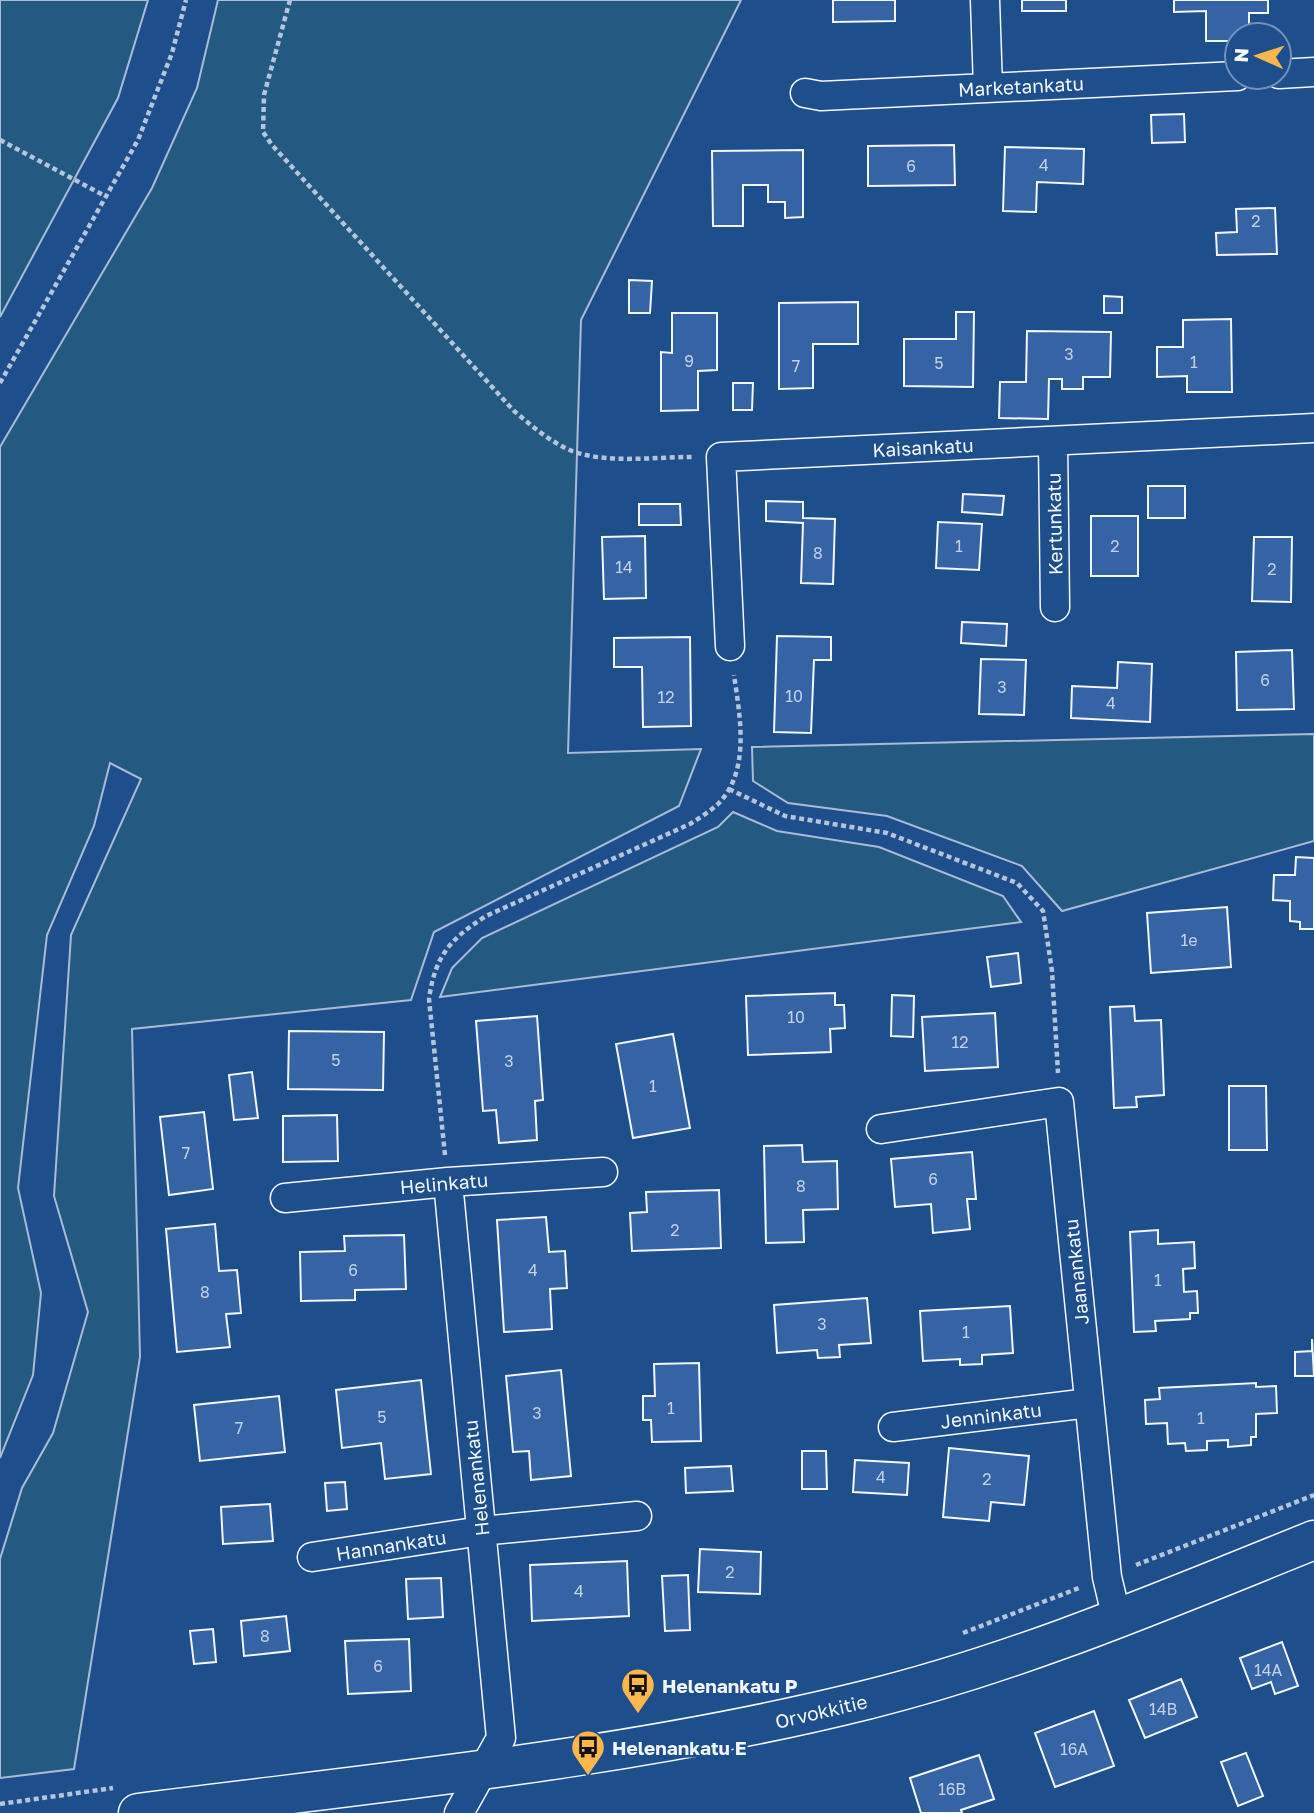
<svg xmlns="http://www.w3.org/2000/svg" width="1314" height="1813" viewBox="0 0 1314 1813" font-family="'Golos Text',sans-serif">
	<rect width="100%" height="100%" fill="#1f4e8c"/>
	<path fill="#245a82" stroke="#a8bbd7" stroke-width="2" d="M 0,0 L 148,0 L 118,98 L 0,317 Z
		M 218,0 L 741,0 L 581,320 L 568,753 L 701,749 L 679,806 L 434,932 L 411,1000 L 132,1029 L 140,1357 L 74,1769 L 0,1778 L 0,1559 L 22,1488 L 53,1433 L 88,1312 L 54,1196 L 71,935 L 141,779 L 110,763 L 94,826 L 47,935 L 18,1188 L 41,1293 L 33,1375 L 0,1458 L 0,447 L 152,188 L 197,88 Z
		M 1314,734 L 1314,841 L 1062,911 L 1022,866 L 887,816 L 788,803 L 753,781 L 752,747 Z
		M 733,812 L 777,831 L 879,847 L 1003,896 L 1021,922 L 440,997 L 452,968 L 482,938 L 718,827 Z"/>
	<path fill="#3563a3" stroke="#f2f6ff" stroke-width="2" d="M 833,0 L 895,0 L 895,21 L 833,22 Z
		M 1022,0 L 1066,0 L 1066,11 L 1022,11 Z
		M 1174,0 L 1268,0 L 1268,13 L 1249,13 L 1249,35 L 1237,35 L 1237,41 L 1206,41 L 1206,11 L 1174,12 Z
		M 1184,114 L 1185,142 L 1152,143 L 1151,115 Z
		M 954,145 L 955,185 L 868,186 L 868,146 Z
		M 1005,147 L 1084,149 L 1083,184 L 1037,182 L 1036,212 L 1003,211 Z
		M 803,150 L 803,217 L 785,218 L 785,202 L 768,202 L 768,185 L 743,185 L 743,226 L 713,226 L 712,151 Z
		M 1275,208 L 1277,254 L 1217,255 L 1216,233 L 1237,232 L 1236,209 Z
		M 629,280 L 652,281 L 650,313 L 629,313 Z
		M 1104,296 L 1122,297 L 1122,313 L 1104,313 Z
		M 858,302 L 858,344 L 813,344 L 813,388 L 779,389 L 779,303 Z
		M 956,312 L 974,312 L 973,387 L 904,386 L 904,339 L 956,339 Z
		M 672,313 L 717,313 L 717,370 L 698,371 L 698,410 L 661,411 L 661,352 L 672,353 Z
		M 1231,319 L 1232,392 L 1187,392 L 1187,376 L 1157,377 L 1157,347 L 1183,347 L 1183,320 Z
		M 1027,331 L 1111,332 L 1110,377 L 1083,377 L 1083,389 L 1062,389 L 1062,379 L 1049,379 L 1048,419 L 999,418 L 1000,382 L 1026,382 Z
		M 733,383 L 753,383 L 752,410 L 733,410 Z
		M 1148,486 L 1185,486 L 1185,518 L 1148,518 Z
		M 963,494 L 1004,496 L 1002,515 L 962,512 Z
		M 766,501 L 803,502 L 803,518 L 835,519 L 833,584 L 801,583 L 803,523 L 766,521 Z
		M 639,504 L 680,504 L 681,525 L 639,525 Z
		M 1091,516 L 1138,516 L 1138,576 L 1091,576 Z
		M 938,522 L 982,524 L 979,570 L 936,568 Z
		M 645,536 L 646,598 L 604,599 L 602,537 Z
		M 1254,537 L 1292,537 L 1291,602 L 1252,601 Z
		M 962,622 L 1007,624 L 1006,646 L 961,643 Z
		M 777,636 L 831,637 L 831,660 L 814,660 L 811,733 L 774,732 Z
		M 690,637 L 691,726 L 643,727 L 642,667 L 614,667 L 614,638 Z
		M 1292,650 L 1294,709 L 1237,710 L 1236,652 Z
		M 981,659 L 1026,660 L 1024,715 L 979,714 Z
		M 1118,662 L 1152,664 L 1150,722 L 1071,718 L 1072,686 L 1117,688 Z
		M 1296,857 L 1314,858 L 1314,929 L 1300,929 L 1300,922 L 1290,921 L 1290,901 L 1273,900 L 1274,875 L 1295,875 Z
		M 1227,907 L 1231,967 L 1151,973 L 1147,913 Z
		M 1018,953 L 1021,983 L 991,987 L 987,957 Z
		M 835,993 L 835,1005 L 844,1005 L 845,1028 L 830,1029 L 831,1052 L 748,1055 L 746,996 Z
		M 892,995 L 914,996 L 913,1037 L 891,1036 Z
		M 1134,1006 L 1135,1021 L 1161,1020 L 1164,1095 L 1136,1097 L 1137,1107 L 1114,1108 L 1110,1007 Z
		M 995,1013 L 998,1067 L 925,1071 L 922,1017 Z
		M 537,1016 L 543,1100 L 535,1101 L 537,1140 L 499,1143 L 496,1110 L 483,1111 L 476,1021 Z
		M 289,1031 L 384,1032 L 383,1090 L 288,1089 Z
		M 673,1034 L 690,1128 L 633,1138 L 616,1044 Z
		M 252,1072 L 258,1118 L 234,1120 L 229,1075 Z
		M 1229,1086 L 1266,1086 L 1267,1150 L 1229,1150 Z
		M 204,1112 L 213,1189 L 169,1195 L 160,1117 Z
		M 337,1115 L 338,1161 L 283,1162 L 283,1116 Z
		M 802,1145 L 803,1162 L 837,1161 L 838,1209 L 803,1210 L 804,1242 L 766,1243 L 764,1146 Z
		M 972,1152 L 976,1199 L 967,1199 L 970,1229 L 933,1233 L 931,1204 L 895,1207 L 891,1159 Z
		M 719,1190 L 721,1248 L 632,1251 L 630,1213 L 647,1212 L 646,1192 Z
		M 546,1217 L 549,1252 L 565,1251 L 567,1288 L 550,1289 L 552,1329 L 504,1332 L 497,1220 Z
		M 215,1224 L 219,1271 L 237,1270 L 241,1313 L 226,1314 L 230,1347 L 177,1352 L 166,1229 Z
		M 1158,1230 L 1158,1244 L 1194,1242 L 1195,1268 L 1183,1269 L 1184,1292 L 1197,1291 L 1198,1313 L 1190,1313 L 1190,1319 L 1155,1321 L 1156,1331 L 1134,1332 L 1130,1232 Z
		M 404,1235 L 406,1289 L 355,1290 L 355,1300 L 301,1301 L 300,1252 L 345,1251 L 344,1236 Z
		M 867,1298 L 871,1343 L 839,1345 L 840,1357 L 818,1358 L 817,1350 L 777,1353 L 774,1305 Z
		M 1010,1306 L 1013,1353 L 982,1355 L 982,1364 L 960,1365 L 960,1359 L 923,1361 L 920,1311 Z
		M 1312,1339 L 1314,1376 L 1295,1376 L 1295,1352 L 1312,1351 Z
		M 699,1363 L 701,1441 L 652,1442 L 651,1420 L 643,1420 L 643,1396 L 655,1396 L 654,1364 Z
		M 561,1370 L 571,1476 L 531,1480 L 529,1451 L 513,1452 L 506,1376 Z
		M 421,1380 L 431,1474 L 385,1479 L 381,1443 L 342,1448 L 336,1390 Z
		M 1256,1383 L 1256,1387 L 1276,1386 L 1277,1413 L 1256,1414 L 1256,1437 L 1251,1437 L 1251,1445 L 1228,1447 L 1228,1440 L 1207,1441 L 1207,1450 L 1186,1451 L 1185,1443 L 1168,1444 L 1167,1423 L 1146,1424 L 1145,1400 L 1160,1399 L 1159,1388 Z
		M 279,1396 L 285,1452 L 200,1461 L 194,1405 Z
		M 949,1448 L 1029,1456 L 1024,1505 L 991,1502 L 989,1521 L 943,1517 Z
		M 802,1451 L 826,1451 L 827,1489 L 802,1489 Z
		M 855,1460 L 909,1463 L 907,1495 L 853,1492 Z
		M 731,1466 L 733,1491 L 686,1493 L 685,1468 Z
		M 345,1482 L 347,1509 L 327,1511 L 325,1483 Z
		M 270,1504 L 273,1541 L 223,1544 L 221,1507 Z
		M 700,1549 L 761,1552 L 760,1594 L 698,1592 Z
		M 627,1561 L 629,1616 L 532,1621 L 530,1565 Z
		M 688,1575 L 690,1630 L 665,1631 L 662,1576 Z
		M 441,1578 L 443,1617 L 408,1619 L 406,1579 Z
		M 286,1616 L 290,1651 L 244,1656 L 241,1621 Z
		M 213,1629 L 216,1662 L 194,1664 L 190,1631 Z
		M 409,1639 L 411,1691 L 348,1694 L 345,1641 Z
		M 1282,1642 L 1298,1686 L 1275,1694 L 1271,1682 L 1252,1689 L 1240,1658 Z
		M 1181,1679 L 1197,1717 L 1145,1738 L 1129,1700 Z
		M 1094,1711 L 1114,1766 L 1055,1787 L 1035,1733 Z
		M 1246,1753 L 1263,1796 L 1238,1806 L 1221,1762 Z
		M 979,1755 L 994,1799 L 961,1810 L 962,1813 L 921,1813 L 910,1778 Z"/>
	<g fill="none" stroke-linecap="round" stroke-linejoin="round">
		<g stroke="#f2f6ff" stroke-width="31">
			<path id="street" d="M 985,0 L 988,88
				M 1279,74 L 1314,72
				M 805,93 L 821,96 L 1237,76
				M 1053,441 L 1055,607
				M 730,646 L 721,457 L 1314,428
				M 881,1129 L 1059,1102 L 1107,1577 L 1117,1619
				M 448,1182 L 501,1738 L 459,1813
				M 285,1198 L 448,1182 L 603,1172
				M 893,1427 L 1089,1403
				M 312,1557 L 481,1531 L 637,1516"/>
		</g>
		<g stroke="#f2f6ff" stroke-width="41">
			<path id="secondary" d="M 138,1813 C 381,1782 628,1759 866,1700 C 1020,1662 1167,1599 1314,1540"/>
		</g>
		<path stroke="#b3c4dc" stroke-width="4.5" stroke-dasharray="5 3.5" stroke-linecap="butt" d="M 290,0 L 264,95 L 263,132 L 272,145 L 514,411 C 532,426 550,442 572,451 C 608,464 654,457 692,457
			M 0,140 L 105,196
			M 0,383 L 138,140 L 172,53 L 186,0
			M 729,789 L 785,816 L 887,833 L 1017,883 L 1043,911 L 1052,971 L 1058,1073
			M 445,1155 L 429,999 C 435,956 450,939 486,916 L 690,824 C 699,818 709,812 717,805 C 751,772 740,717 734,675
			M 1136,1565 L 1314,1495
			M 963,1633 L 1079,1588
			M 0,1804 L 113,1788"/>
		<use href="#street" stroke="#1f4e8c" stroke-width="28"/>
		<use href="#secondary" stroke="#1f4e8c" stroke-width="38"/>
	</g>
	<defs>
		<g id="bus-pin" transform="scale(1.75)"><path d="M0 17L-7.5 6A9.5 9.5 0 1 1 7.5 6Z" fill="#ffb74d" stroke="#1f4e8c"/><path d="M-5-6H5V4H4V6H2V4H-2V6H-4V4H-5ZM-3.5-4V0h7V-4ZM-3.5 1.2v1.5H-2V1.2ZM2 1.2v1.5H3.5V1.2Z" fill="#111"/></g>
	</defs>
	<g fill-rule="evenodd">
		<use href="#bus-pin" x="638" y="1685"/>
		<use href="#bus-pin" x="588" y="1747"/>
	</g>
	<g text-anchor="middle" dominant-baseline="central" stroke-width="5" stroke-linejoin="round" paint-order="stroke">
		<g font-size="16" fill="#c3d1e8">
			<text x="1044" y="165">4</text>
			<text x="911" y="166">6</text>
			<text x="1256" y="221">2</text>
			<text x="1069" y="354">3</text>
			<text x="689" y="361">9</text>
			<text x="1194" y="362">1</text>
			<text x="939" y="363">5</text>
			<text x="796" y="366">7</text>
			<text x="959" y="546">1</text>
			<text x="1115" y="546">2</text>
			<text x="818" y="553">8</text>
			<text x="624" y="567">14</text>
			<text x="1272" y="569">2</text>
			<text x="1265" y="680">6</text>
			<text x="1002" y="687">3</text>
			<text x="794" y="696">10</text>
			<text x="666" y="697">12</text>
			<text x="1111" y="703">4</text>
			<text x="1189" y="940">1e</text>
			<text x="796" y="1017">10</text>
			<text x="960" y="1042">12</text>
			<text x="336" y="1060">5</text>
			<text x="509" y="1061">3</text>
			<text x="653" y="1086">1</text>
			<text x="186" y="1153">7</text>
			<text x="933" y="1179">6</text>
			<text x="801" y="1186">8</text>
			<text x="675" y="1230">2</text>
			<text x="353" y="1270">6</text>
			<text x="533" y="1270">4</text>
			<text x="1158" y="1280">1</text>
			<text x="205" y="1292">8</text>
			<text x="822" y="1324">3</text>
			<text x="966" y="1332">1</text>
			<text x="671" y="1408">1</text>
			<text x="537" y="1413">3</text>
			<text x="382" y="1417">5</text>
			<text x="1201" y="1418">1</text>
			<text x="239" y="1428">7</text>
			<text x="881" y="1477">4</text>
			<text x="987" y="1479">2</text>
			<text x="730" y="1572">2</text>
			<text x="579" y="1591">4</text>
			<text x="265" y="1636">8</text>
			<text x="378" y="1666">6</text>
			<text x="1268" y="1670">14A</text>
			<text x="1163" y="1709">14B</text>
			<text x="1074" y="1749">16A</text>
			<text x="952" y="1789">16B</text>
		</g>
		<g font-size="19" fill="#f2f6ff" stroke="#1f4e8c">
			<text transform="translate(1021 86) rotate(-3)">Marketankatu</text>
			<text transform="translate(923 447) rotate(-3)">Kaisankatu</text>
			<text transform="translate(1054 524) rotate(-91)">Kertunkatu</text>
			<text transform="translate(444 1183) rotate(-5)">Helinkatu</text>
			<text transform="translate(1076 1272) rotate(-96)">Jaanankatu</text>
			<text transform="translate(991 1415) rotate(-7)">Jenninkatu</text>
			<text transform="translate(476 1478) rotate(-96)">Helenankatu</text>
			<text transform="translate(391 1545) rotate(-9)">Hannankatu</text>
			<text transform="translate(821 1711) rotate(-13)">Orvokkitie</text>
		</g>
		<g font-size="19" font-weight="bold" fill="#f2f6ff" stroke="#1f4e8c" text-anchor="start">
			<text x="662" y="1685">Helenankatu P</text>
			<text x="612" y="1747">Helenankatu E</text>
		</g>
	</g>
	<g transform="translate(1258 56) rotate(273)"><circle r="33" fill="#1f4e8c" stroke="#7391ba" stroke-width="2"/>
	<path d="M0-5L12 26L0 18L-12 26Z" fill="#ffb74d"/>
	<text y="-10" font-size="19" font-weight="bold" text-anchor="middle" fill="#f2f6ff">N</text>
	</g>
</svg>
